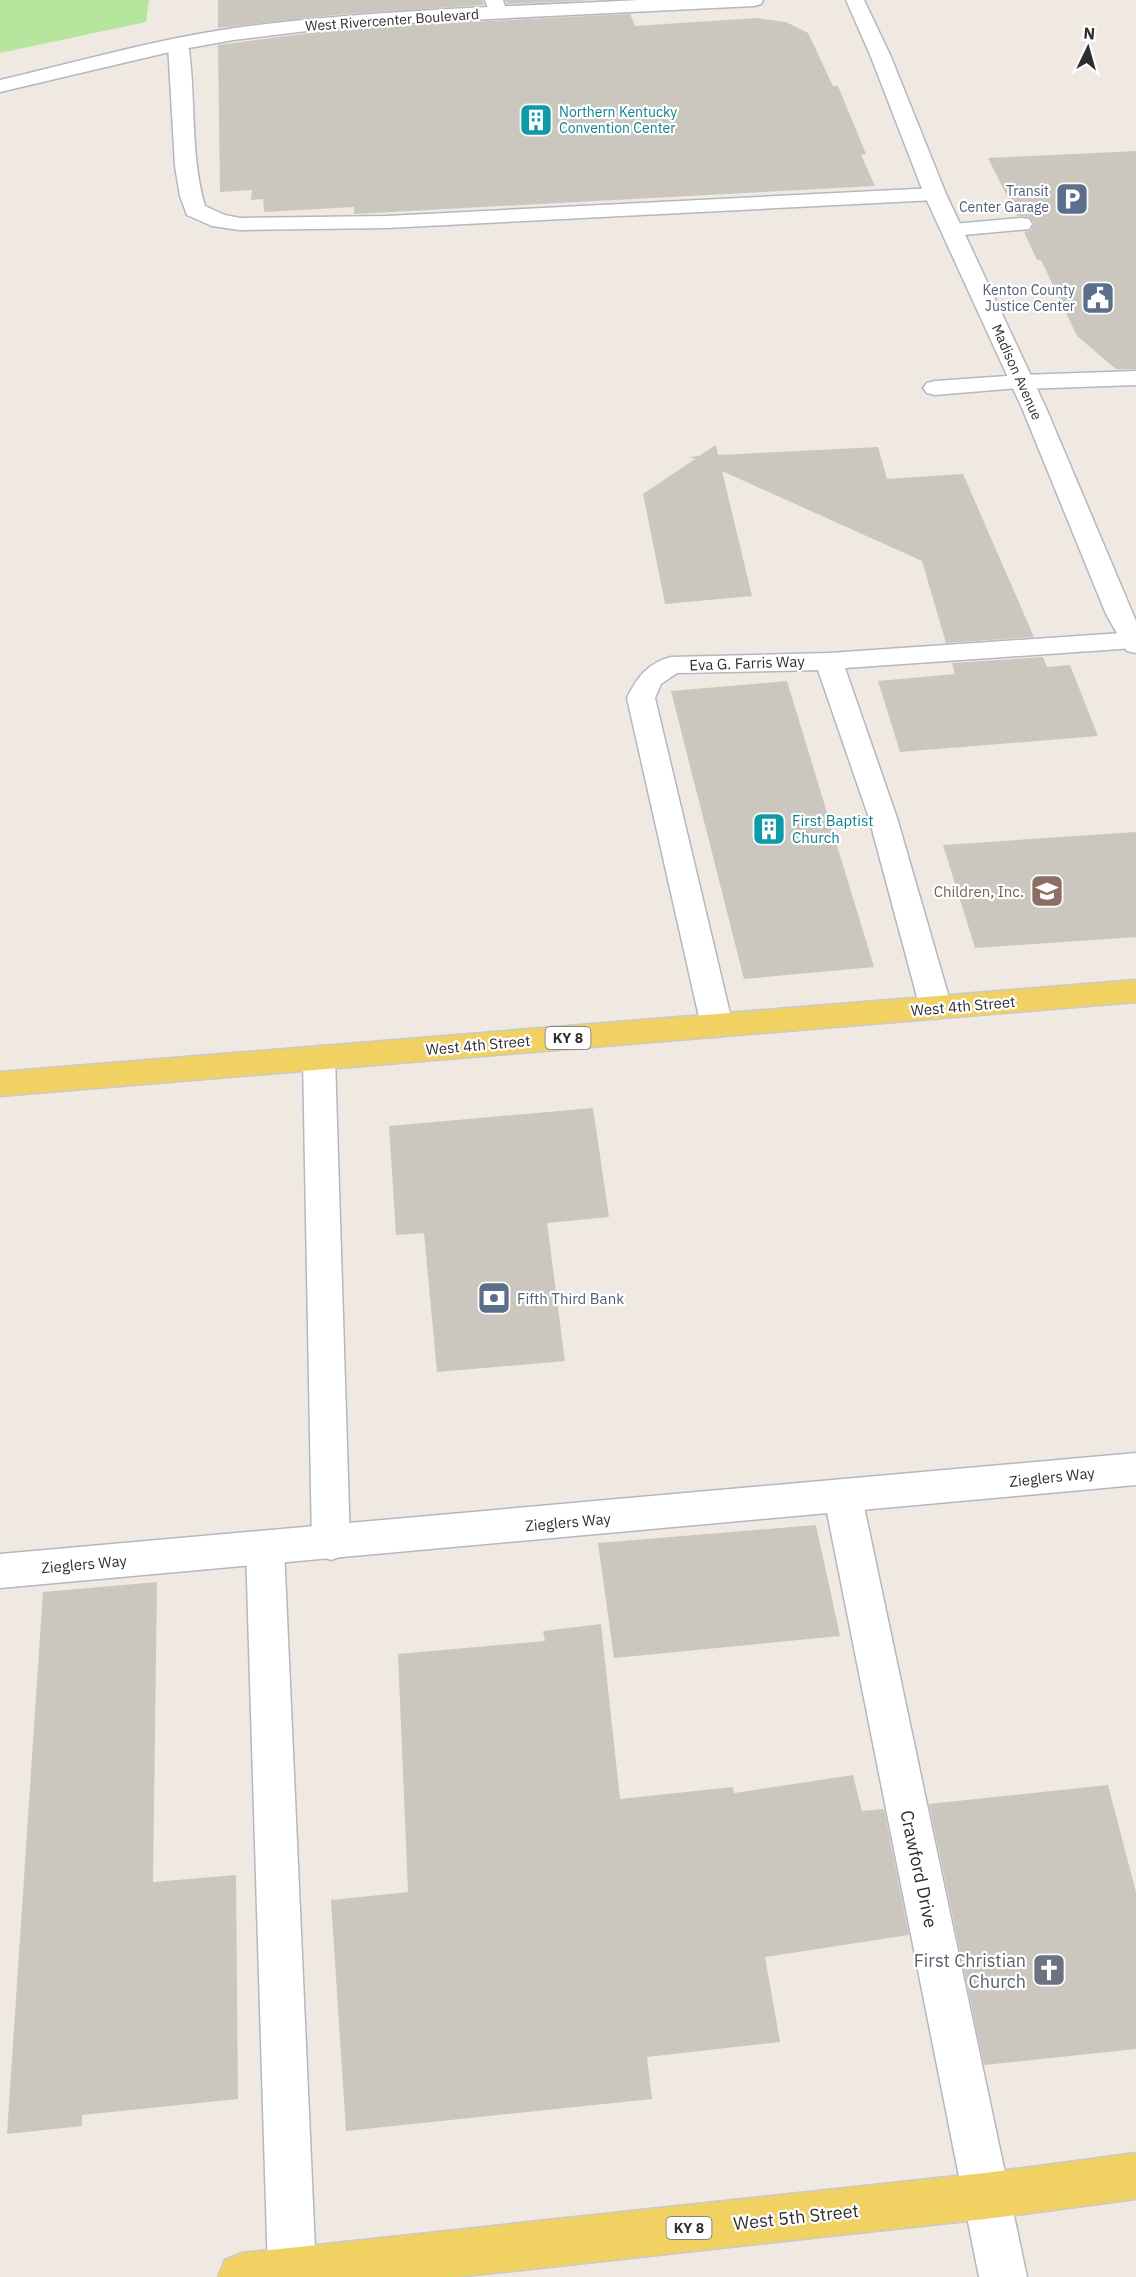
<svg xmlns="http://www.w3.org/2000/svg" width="1136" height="2277" viewBox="0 0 1136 2277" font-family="'IBM Plex Sans',sans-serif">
	<rect width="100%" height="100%" fill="#efe9e1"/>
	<path fill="#b6e59e" d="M 0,0 L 149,0 L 146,22 L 0,53 Z"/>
	<path fill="#cbc7bf" d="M 218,0 L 483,0 L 484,5 L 335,15 L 218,28 Z
		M 505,0 L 593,0 L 507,4 Z
		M 630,14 L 635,26 L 756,18 L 786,22 L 808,33 L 833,86 L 838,86 L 866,154 L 861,155 L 875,186 L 354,214 L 354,207 L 264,212 L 263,199 L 251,200 L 252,190 L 220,192 L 218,45 L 347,28 Z
		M 1136,151 L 1136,369 L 1116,369 L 1077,336 L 1041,260 L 1037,260 L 1024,232 L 1031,230 L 1034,223 L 1029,217 L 1017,216 L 988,158 Z
		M 716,445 L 718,455 L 878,447 L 887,479 L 963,474 L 1034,637 L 946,643 L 922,561 L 722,471 L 752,596 L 665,604 L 643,494 L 695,459 L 689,457 L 699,456 Z
		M 1043,657 L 1047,667 L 1070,665 L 1098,736 L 900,752 L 878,681 L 955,674 L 952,663 Z
		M 787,681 L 874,967 L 744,979 L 671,691 Z
		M 1136,832 L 1136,937 L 975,948 L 943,845 Z
		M 593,1108 L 609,1217 L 547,1223 L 565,1361 L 437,1372 L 424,1233 L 396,1235 L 389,1126 Z
		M 816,1525 L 840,1636 L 614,1658 L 598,1543 Z
		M 157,1582 L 153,1882 L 236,1875 L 238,2099 L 82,2115 L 82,2126 L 7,2134 L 43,1592 Z
		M 601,1624 L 620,1799 L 733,1787 L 734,1793 L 853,1775 L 862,1811 L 884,1809 L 909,1935 L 765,1957 L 780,2042 L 647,2057 L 652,2099 L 346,2131 L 331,1900 L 408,1892 L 398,1654 L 545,1641 L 543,1631 Z
		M 1108,1785 L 1136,1892 L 1136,2049 L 984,2065 L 929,1804 Z"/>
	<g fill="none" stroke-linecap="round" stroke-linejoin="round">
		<g stroke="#b4b7c1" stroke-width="3">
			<path id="service" d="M 485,0 L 503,0 L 507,13 L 505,17 L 491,17 Z
				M 178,38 L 185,40 L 189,50 C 196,102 190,155 205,206 L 225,215 L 240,218 L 387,216 L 935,188 L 942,190 L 946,194 L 942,198 L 935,200 L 387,228 L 240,230 L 212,226 L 187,215 L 180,196 L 175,166 L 168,44 L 171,40 Z
				M 1021,218 L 1029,219 L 1032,224 L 1029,229 L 953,236 L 945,235 L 942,230 L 945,225 L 953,224 Z
				M 1022,375 L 1030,377 L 1034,382 L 1030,387 L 935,395 L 927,393 L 923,388 L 927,383 L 935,381 Z
				M 1136,632 L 1136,648 L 1134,648 L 845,668 L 897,818 L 952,1008 L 947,1016 L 936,1019 L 925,1016 L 920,1008 L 869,818 L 818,670 L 677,673 L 661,684 L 655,698 L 733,1026 L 728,1034 L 717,1037 L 706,1034 L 701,1026 L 627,698 C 637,677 648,663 671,657 L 829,653 Z
				M 319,1046 L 330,1050 L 335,1058 L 350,1543 L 344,1555 L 331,1560 L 318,1555 L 312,1543 L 303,1058 L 308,1050 Z
				M 843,1481 L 856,1486 L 862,1497 L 1027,2277 L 979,2277 L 824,1497 L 830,1486 Z
				M 265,1531 L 278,1536 L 284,1548 L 316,2272 L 314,2277 L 270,2277 L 268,2272 L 246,1548 L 252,1536 Z"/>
		</g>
		<g stroke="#b4b7c1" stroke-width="3">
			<path id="minor" d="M 1136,371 L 1136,385 L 1022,389 L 1014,387 L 1010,382 L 1014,377 L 1022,375 Z
				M 1136,1453 L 1136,1485 L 0,1588 L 0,1554 Z"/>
		</g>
		<g stroke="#b4b7c1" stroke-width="3">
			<path id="tertiary" d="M 639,0 L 763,0 L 761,4 L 754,6 L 347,26 L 233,40 L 178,50 L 0,92 L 0,80 C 78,62 156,39 235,28 C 369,10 504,7 639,0 Z
				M 846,0 L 864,0 L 891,57 L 946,194 L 1046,408 L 1136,621 L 1136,653 L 1127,651 L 1106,614 L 1022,408 L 924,194 L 871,57 Z"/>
		</g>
		<g stroke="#c9c9c9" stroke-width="3">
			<path id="primary" d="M 1136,980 L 1136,1002 L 0,1096 L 0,1072 Z
				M 1136,2153 L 1136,2199 L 985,2219 L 457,2277 L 218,2277 L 225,2260 L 242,2253 L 985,2173 Z"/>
		</g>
		<use href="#service" fill="#fff" fill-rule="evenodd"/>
		<use href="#minor" fill="#fff" fill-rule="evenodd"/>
		<use href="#tertiary" fill="#fff" fill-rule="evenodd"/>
		<use href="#primary" fill="#f2d163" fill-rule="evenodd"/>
	</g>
	<defs>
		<g id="building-square" transform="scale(1.725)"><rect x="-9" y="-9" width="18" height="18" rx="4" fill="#0f9aa8" stroke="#fff"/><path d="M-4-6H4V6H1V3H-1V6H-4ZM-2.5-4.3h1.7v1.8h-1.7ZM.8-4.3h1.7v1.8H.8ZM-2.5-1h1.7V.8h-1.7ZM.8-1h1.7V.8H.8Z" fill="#fff"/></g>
		<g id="parking-square" transform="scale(1.725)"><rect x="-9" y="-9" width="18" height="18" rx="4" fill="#5c6f8a" stroke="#fff"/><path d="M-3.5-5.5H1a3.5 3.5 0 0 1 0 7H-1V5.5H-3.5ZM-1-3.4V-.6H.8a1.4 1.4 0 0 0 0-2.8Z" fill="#fff"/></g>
		<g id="civic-square" transform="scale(1.725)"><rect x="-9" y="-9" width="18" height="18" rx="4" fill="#5c6f8a" stroke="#fff"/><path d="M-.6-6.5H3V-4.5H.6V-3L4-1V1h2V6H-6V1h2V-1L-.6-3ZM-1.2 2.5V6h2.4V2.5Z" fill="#fff"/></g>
		<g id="school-square" transform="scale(1.725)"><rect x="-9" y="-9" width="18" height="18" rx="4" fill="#8d6e63" stroke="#fff"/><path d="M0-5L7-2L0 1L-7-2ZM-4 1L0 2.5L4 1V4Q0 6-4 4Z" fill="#fff"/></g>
		<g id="bank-square" transform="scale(1.725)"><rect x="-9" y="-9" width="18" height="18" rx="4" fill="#5c6f8a" stroke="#fff"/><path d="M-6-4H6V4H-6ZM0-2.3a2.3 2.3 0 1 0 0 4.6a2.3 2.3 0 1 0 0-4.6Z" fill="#fff"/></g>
		<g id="church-square" transform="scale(1.725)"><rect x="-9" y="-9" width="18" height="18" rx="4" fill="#6b7280" stroke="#fff"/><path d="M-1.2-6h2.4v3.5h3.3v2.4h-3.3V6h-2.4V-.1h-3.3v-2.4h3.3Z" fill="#fff"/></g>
	</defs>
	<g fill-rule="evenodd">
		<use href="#building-square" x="536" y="120"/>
		<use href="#parking-square" x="1072" y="199"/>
		<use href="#civic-square" x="1098" y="298"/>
		<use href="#building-square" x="769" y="829"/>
		<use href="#school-square" x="1047" y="891"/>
		<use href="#bank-square" x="494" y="1298"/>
		<use href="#church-square" x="1049" y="1970"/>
	</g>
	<g text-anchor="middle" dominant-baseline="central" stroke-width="4.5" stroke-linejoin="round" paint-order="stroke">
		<g font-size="14" fill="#2e2e2e" stroke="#fff">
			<text transform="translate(392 20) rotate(-4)">West Rivercenter Boulevard</text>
			<text transform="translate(1017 372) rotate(66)">Madison Avenue</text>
		</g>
		<g font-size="14" fill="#0d838f" stroke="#fff" text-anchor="start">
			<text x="559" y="112">Northern Kentucky<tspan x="559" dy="16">Convention Center</tspan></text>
		</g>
		<g font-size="14" fill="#4e5e75" stroke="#fff" text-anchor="end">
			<text x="1049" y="191">Transit<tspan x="1049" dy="16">Center Garage</tspan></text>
			<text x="1075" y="290">Kenton County<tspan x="1075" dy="16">Justice Center</tspan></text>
		</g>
		<g fill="#fff" stroke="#6d6d6d" stroke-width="1.5">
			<rect x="545.5" y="1027" width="45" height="22" rx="4.5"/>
			<rect x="666.5" y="2217" width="45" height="22" rx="4.5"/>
		</g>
		<g font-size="14" font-weight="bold" fill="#2e2e2e">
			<text x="568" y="1038">KY 8</text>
			<text x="689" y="2228">KY 8</text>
		</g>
		<g font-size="15" fill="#2e2e2e" stroke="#fff">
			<text transform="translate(747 663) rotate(-2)">Eva G. Farris Way</text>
			<text transform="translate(963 1006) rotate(-5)">West 4th Street</text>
			<text transform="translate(478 1045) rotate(-5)">West 4th Street</text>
			<text transform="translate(1052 1477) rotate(-6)">Zieglers Way</text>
			<text transform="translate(568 1522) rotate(-5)">Zieglers Way</text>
			<text transform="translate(84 1564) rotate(-5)">Zieglers Way</text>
		</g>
		<g font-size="15" fill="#0d838f" stroke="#fff" text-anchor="start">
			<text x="792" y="820">First Baptist<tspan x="792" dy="17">Church</tspan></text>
		</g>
		<g font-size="15" fill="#785e54" stroke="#fff" text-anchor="end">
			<text x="1024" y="891">Children, Inc.</text>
		</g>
		<g font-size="15" fill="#4e5e75" stroke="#fff" text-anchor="start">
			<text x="517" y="1298">Fifth Third Bank</text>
		</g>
		<g font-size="18" fill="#2e2e2e" stroke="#fff">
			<text transform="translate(919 1869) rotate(78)">Crawford Drive</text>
			<text transform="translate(796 2217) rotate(-6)">West 5th Street</text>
		</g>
		<g font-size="18" fill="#5b616d" stroke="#fff" text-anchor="end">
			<text x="1026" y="1960">First Christian<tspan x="1026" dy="21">Church</tspan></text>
		</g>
	</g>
	<g transform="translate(1088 48) rotate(5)" stroke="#ffffff" stroke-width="4.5" paint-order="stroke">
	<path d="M0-4.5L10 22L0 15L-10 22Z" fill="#2e2e2e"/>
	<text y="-9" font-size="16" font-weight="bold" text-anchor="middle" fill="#2e2e2e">N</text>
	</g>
</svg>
